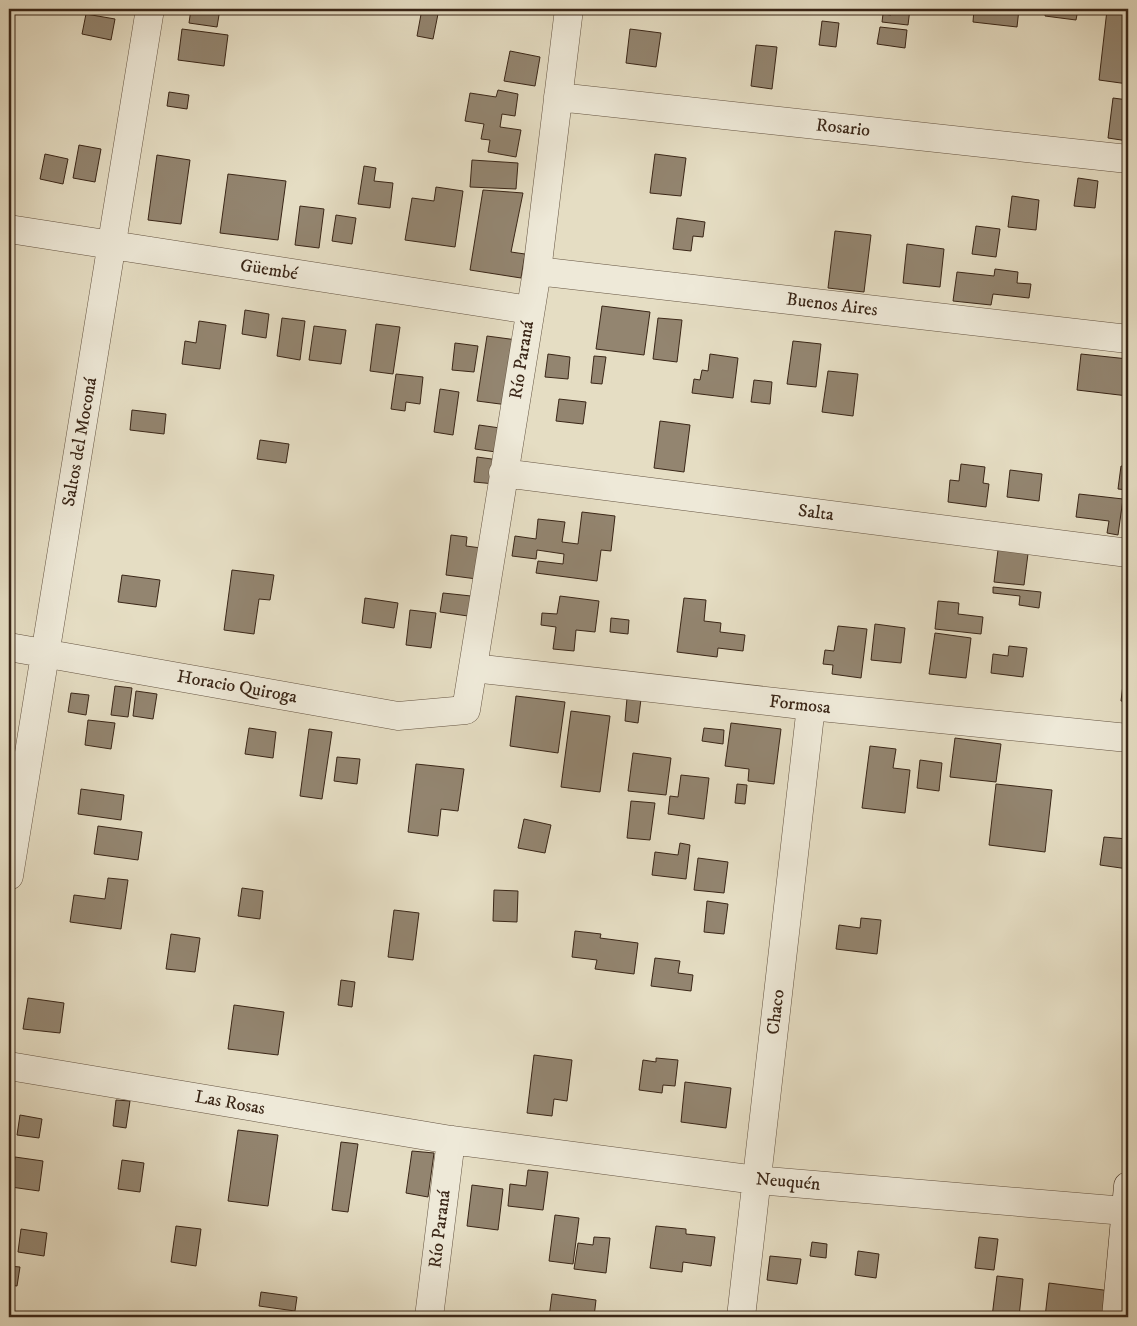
<svg xmlns="http://www.w3.org/2000/svg" width="1137" height="1326" viewBox="0 0 1137 1326" font-family="'IM FELL DW Pica',serif">
	<rect width="100%" height="100%" fill="#e5ddc3"/>
	<filter id="stains"><feTurbulence type="fractalNoise" baseFrequency=".004" numOctaves="4"/><feColorMatrix values="0 0 0 0 .2 0 0 0 0 .09 0 0 0 0 .02 0 0 0 .5 -.17"/></filter>
	<radialGradient id="worn" r=".72"><stop offset=".6" stop-color="#630" stop-opacity="0"/><stop offset="1" stop-color="#630" stop-opacity=".3"/></radialGradient>
	<path fill="#938570" stroke="#3a2617" d="M 191,9 L 220,9 L 217,27 L 189,23 Z
		M 422,9 L 439,9 L 433,39 L 417,36 Z
		M 892,9 L 910,9 L 908,25 L 882,22 L 883,14 L 891,15 Z
		M 933,9 L 961,9 L 960,13 Z
		M 974,9 L 1019,9 L 1017,27 L 973,22 Z
		M 1046,9 L 1078,9 L 1076,20 L 1045,16 Z
		M 1107,10 L 1128,13 L 1128,84 L 1099,80 Z
		M 86,14 L 115,19 L 111,40 L 82,34 Z
		M 822,21 L 839,23 L 836,47 L 819,45 Z
		M 880,27 L 907,30 L 905,48 L 877,44 Z
		M 182,29 L 228,35 L 224,66 L 178,60 Z
		M 630,29 L 661,33 L 656,67 L 626,63 Z
		M 756,45 L 777,47 L 772,89 L 751,86 Z
		M 510,51 L 540,57 L 535,86 L 504,81 Z
		M 498,90 L 518,94 L 515,116 L 502,114 L 500,127 L 521,130 L 516,157 L 488,152 L 490,140 L 481,139 L 484,124 L 465,121 L 470,93 L 496,97 Z
		M 169,92 L 189,95 L 187,109 L 167,106 Z
		M 1113,98 L 1128,100 L 1128,141 L 1108,138 Z
		M 79,145 L 101,149 L 95,182 L 73,178 Z
		M 45,154 L 68,159 L 63,184 L 40,179 Z
		M 655,154 L 686,158 L 681,196 L 650,193 Z
		M 157,155 L 190,160 L 181,224 L 148,220 Z
		M 472,160 L 518,163 L 516,189 L 470,187 Z
		M 364,166 L 376,168 L 374,181 L 393,183 L 390,208 L 358,204 Z
		M 228,174 L 286,181 L 278,240 L 220,233 Z
		M 1078,178 L 1098,181 L 1095,208 L 1074,206 Z
		M 436,187 L 463,191 L 455,247 L 405,240 L 412,198 L 434,201 Z
		M 483,190 L 523,193 L 511,252 L 525,254 L 521,278 L 470,270 Z
		M 1012,196 L 1039,200 L 1036,230 L 1008,227 Z
		M 300,206 L 324,209 L 319,248 L 295,245 Z
		M 336,215 L 356,218 L 352,244 L 332,241 Z
		M 677,218 L 705,222 L 703,237 L 693,236 L 691,251 L 673,249 Z
		M 976,226 L 1000,229 L 996,257 L 972,254 Z
		M 835,231 L 871,235 L 864,292 L 828,288 Z
		M 907,244 L 944,249 L 940,287 L 903,283 Z
		M 995,269 L 1018,272 L 1017,283 L 1031,284 L 1029,298 L 993,294 L 991,305 L 953,301 L 957,272 L 994,276 Z
		M 602,306 L 650,312 L 644,355 L 596,349 Z
		M 245,310 L 269,314 L 266,338 L 242,334 Z
		M 282,318 L 305,321 L 300,360 L 277,356 Z
		M 658,318 L 682,320 L 677,362 L 653,359 Z
		M 199,321 L 226,325 L 220,369 L 182,364 L 185,341 L 196,343 Z
		M 376,324 L 400,327 L 393,374 L 370,371 Z
		M 314,326 L 346,330 L 341,364 L 309,360 Z
		M 487,336 L 517,340 L 508,405 L 477,401 Z
		M 793,341 L 821,344 L 816,387 L 787,384 Z
		M 455,343 L 478,346 L 474,372 L 452,370 Z
		M 548,354 L 570,357 L 568,379 L 545,377 Z
		M 710,354 L 738,358 L 733,398 L 692,393 L 694,379 L 700,380 L 702,370 L 708,371 Z
		M 1081,354 L 1128,359 L 1128,396 L 1077,390 Z
		M 594,356 L 606,357 L 602,384 L 591,383 Z
		M 828,371 L 858,374 L 853,416 L 822,412 Z
		M 396,374 L 423,377 L 420,404 L 406,402 L 405,411 L 391,409 Z
		M 754,380 L 772,382 L 770,404 L 751,402 Z
		M 440,389 L 459,392 L 453,435 L 434,432 Z
		M 559,399 L 586,402 L 583,424 L 556,421 Z
		M 132,410 L 166,414 L 164,434 L 130,430 Z
		M 660,421 L 690,425 L 684,472 L 654,468 Z
		M 479,425 L 500,428 L 496,452 L 475,449 Z
		M 260,440 L 289,444 L 286,463 L 257,459 Z
		M 477,457 L 499,460 L 495,484 L 474,482 Z
		M 961,464 L 985,467 L 983,483 L 989,484 L 986,507 L 948,502 L 950,480 L 959,481 Z
		M 1121,466 L 1128,467 L 1128,490 L 1118,489 Z
		M 1010,470 L 1042,474 L 1039,501 L 1007,497 Z
		M 1079,494 L 1123,499 L 1118,535 L 1107,533 L 1109,521 L 1076,517 Z
		M 582,512 L 615,516 L 611,551 L 601,550 L 597,581 L 536,573 L 538,561 L 563,564 L 564,554 L 537,550 L 536,559 L 512,556 L 515,536 L 536,539 L 538,519 L 565,522 L 562,542 L 578,544 Z
		M 451,535 L 467,537 L 466,546 L 481,548 L 477,579 L 446,575 Z
		M 999,542 L 1029,546 L 1024,585 L 994,582 Z
		M 232,570 L 274,575 L 270,600 L 259,599 L 254,634 L 224,630 Z
		M 122,575 L 160,580 L 156,607 L 118,602 Z
		M 993,587 L 1041,592 L 1039,608 L 1019,605 L 1020,596 L 993,593 Z
		M 443,593 L 471,596 L 468,616 L 440,612 Z
		M 560,596 L 599,601 L 595,632 L 576,630 L 574,651 L 553,649 L 556,627 L 541,625 L 542,613 L 557,614 Z
		M 365,598 L 398,603 L 394,628 L 362,623 Z
		M 684,598 L 706,600 L 704,621 L 721,623 L 720,632 L 745,635 L 743,651 L 718,648 L 717,657 L 677,652 Z
		M 938,601 L 959,603 L 958,614 L 983,617 L 981,634 L 935,629 Z
		M 410,610 L 436,613 L 431,648 L 406,645 Z
		M 611,618 L 629,620 L 628,634 L 610,632 Z
		M 875,624 L 905,628 L 901,663 L 871,660 Z
		M 838,626 L 867,629 L 861,678 L 832,674 L 833,665 L 823,664 L 825,650 L 834,651 Z
		M 935,633 L 971,638 L 966,678 L 929,674 Z
		M 1128,644 L 1128,702 L 1121,701 Z
		M 1009,646 L 1027,648 L 1023,677 L 991,673 L 993,654 L 1008,656 Z
		M 115,686 L 132,688 L 128,717 L 111,715 Z
		M 136,691 L 157,694 L 153,719 L 133,716 Z
		M 71,693 L 89,695 L 86,715 L 68,712 Z
		M 516,696 L 565,702 L 558,753 L 510,746 Z
		M 627,698 L 641,699 L 638,723 L 625,721 Z
		M 571,711 L 610,716 L 600,792 L 561,787 Z
		M 88,720 L 115,723 L 111,749 L 85,745 Z
		M 731,723 L 781,729 L 774,784 L 748,781 L 749,769 L 725,766 Z
		M 249,728 L 276,732 L 273,758 L 245,754 Z
		M 704,728 L 724,730 L 723,744 L 702,741 Z
		M 309,729 L 332,732 L 322,799 L 300,796 Z
		M 955,738 L 1001,744 L 996,782 L 950,777 Z
		M 870,746 L 896,749 L 893,768 L 910,770 L 905,813 L 862,808 Z
		M 633,753 L 671,758 L 666,795 L 628,791 Z
		M 337,757 L 360,759 L 357,784 L 334,781 Z
		M 920,760 L 942,763 L 939,791 L 917,788 Z
		M 416,764 L 464,769 L 458,811 L 441,809 L 438,836 L 408,832 Z
		M 681,775 L 709,778 L 704,819 L 668,814 L 670,796 L 678,797 Z
		M 737,784 L 747,785 L 745,804 L 735,803 Z
		M 996,784 L 1052,790 L 1045,852 L 989,845 Z
		M 81,789 L 124,795 L 121,820 L 78,814 Z
		M 631,801 L 655,803 L 650,840 L 627,838 Z
		M 524,819 L 551,825 L 545,853 L 518,848 Z
		M 98,826 L 142,832 L 138,860 L 94,854 Z
		M 1104,837 L 1128,839 L 1128,869 L 1100,865 Z
		M 680,843 L 690,845 L 686,879 L 652,875 L 655,852 L 678,855 Z
		M 698,858 L 728,862 L 724,893 L 694,890 Z
		M 108,878 L 128,880 L 121,929 L 70,922 L 74,895 L 105,899 Z
		M 242,888 L 263,891 L 260,919 L 238,916 Z
		M 494,890 L 518,891 L 517,922 L 493,921 Z
		M 707,901 L 728,904 L 724,934 L 704,932 Z
		M 394,910 L 419,913 L 413,960 L 388,957 Z
		M 861,918 L 881,920 L 877,954 L 836,949 L 839,925 L 860,928 Z
		M 575,931 L 601,934 L 600,938 L 638,943 L 634,974 L 595,969 L 597,960 L 572,957 Z
		M 171,934 L 200,938 L 195,972 L 166,969 Z
		M 655,958 L 680,961 L 678,973 L 693,975 L 691,991 L 651,986 Z
		M 341,980 L 355,982 L 352,1007 L 338,1005 Z
		M 28,998 L 64,1003 L 60,1033 L 23,1029 Z
		M 234,1005 L 284,1012 L 278,1055 L 228,1049 Z
		M 534,1055 L 572,1060 L 567,1101 L 554,1099 L 552,1116 L 527,1113 Z
		M 656,1058 L 678,1060 L 675,1086 L 663,1085 L 662,1093 L 639,1090 L 643,1060 L 656,1062 Z
		M 685,1082 L 731,1088 L 726,1128 L 681,1122 Z
		M 116,1100 L 130,1101 L 126,1128 L 113,1126 Z
		M 20,1115 L 42,1119 L 39,1138 L 17,1135 Z
		M 238,1130 L 278,1135 L 268,1206 L 228,1201 Z
		M 341,1142 L 358,1144 L 348,1212 L 332,1210 Z
		M 412,1151 L 434,1153 L 428,1197 L 406,1193 Z
		M 15,1157 L 43,1161 L 39,1191 L 11,1187 Z
		M 122,1160 L 144,1163 L 140,1192 L 118,1189 Z
		M 528,1170 L 548,1172 L 543,1210 L 508,1206 L 510,1184 L 526,1186 Z
		M 472,1185 L 503,1189 L 498,1230 L 467,1226 Z
		M 555,1215 L 579,1218 L 573,1264 L 549,1261 Z
		M 176,1226 L 201,1229 L 196,1266 L 171,1262 Z
		M 656,1226 L 686,1229 L 686,1234 L 715,1237 L 711,1266 L 683,1262 L 682,1272 L 650,1268 Z
		M 21,1229 L 47,1233 L 44,1256 L 18,1252 Z
		M 594,1237 L 610,1238 L 606,1273 L 574,1269 L 578,1243 L 593,1245 Z
		M 979,1237 L 998,1239 L 994,1270 L 975,1268 Z
		M 812,1242 L 827,1244 L 826,1258 L 810,1256 Z
		M 858,1251 L 879,1254 L 876,1278 L 855,1275 Z
		M 770,1256 L 801,1259 L 797,1284 L 767,1280 Z
		M 9,1266 L 20,1267 L 17,1286 L 9,1285 Z
		M 997,1276 L 1023,1279 L 1019,1317 L 992,1317 Z
		M 1049,1283 L 1111,1291 L 1108,1317 L 1045,1317 Z
		M 261,1292 L 297,1297 L 295,1311 L 259,1306 Z
		M 552,1294 L 596,1300 L 594,1317 L 549,1317 Z"/>
	<g fill="none" stroke-linecap="round" stroke-linejoin="round">
		<g stroke="#655442" stroke-width="29">
			<path id="street" d="M 558,97 L 1128,159
				M 9,229 L 530,310
				M 537,271 L 1128,339
				M 503,473 L 1128,553
				M 9,647 L 398,716 L 466,710 L 537,271 L 569,9
				M 473,668 L 811,706 L 1128,738
				M 9,876 L 150,9
				M 9,1066 L 451,1140 L 756,1180 L 1125,1211
				M 429,1317 L 451,1140
				M 741,1317 L 811,706"/>
		</g>
		<g stroke="#3a2617" stroke-width="29">
			<path id="secondary" d="M 1116,1317 L 1128,1186"/>
		</g>
		<use href="#street" stroke="#eee9d8" stroke-width="28"/>
		<use href="#secondary" stroke="#eee9d8" stroke-width="28"/>
	</g>
	<g text-anchor="middle" dominant-baseline="central" stroke-width="4" stroke-linejoin="round" paint-order="stroke">
		<g font-size="18" fill="#3a2617" stroke="#eee9d8">
			<text transform="translate(843 128) rotate(6)">Rosario</text>
			<text transform="translate(269 270) rotate(9)">Güembé</text>
			<text transform="translate(832 305) rotate(7)">Buenos Aires</text>
			<text transform="translate(522 360) rotate(-81)">Río Paraná</text>
			<text transform="translate(80 442) rotate(-80)">Saltos del Moconá</text>
			<text transform="translate(816 513) rotate(7)">Salta</text>
			<text transform="translate(237 687) rotate(10)">Horacio Quiroga</text>
			<text transform="translate(800 705) rotate(6)">Formosa</text>
			<text transform="translate(776 1012) rotate(-83)">Chaco</text>
			<text transform="translate(230 1103) rotate(10)">Las Rosas</text>
			<text transform="translate(788 1182) rotate(5)">Neuquén</text>
			<text transform="translate(440 1229) rotate(-83)">Río Paraná</text>
		</g>
	</g>
	<rect width="1137" height="1326" fill="none" stroke="#e5ddc3" stroke-width="30"/>
	<rect x="10" y="10" width="1117" height="1306" fill="none" stroke="#3a2617" stroke-width="2.5"/>
	<rect x="15" y="15" width="1107" height="1296" fill="none" stroke="#3a2617"/>
	<rect width="100%" height="100%" filter="url(#stains)"/>
	<rect width="100%" height="100%" fill="url(#worn)"/>
</svg>
